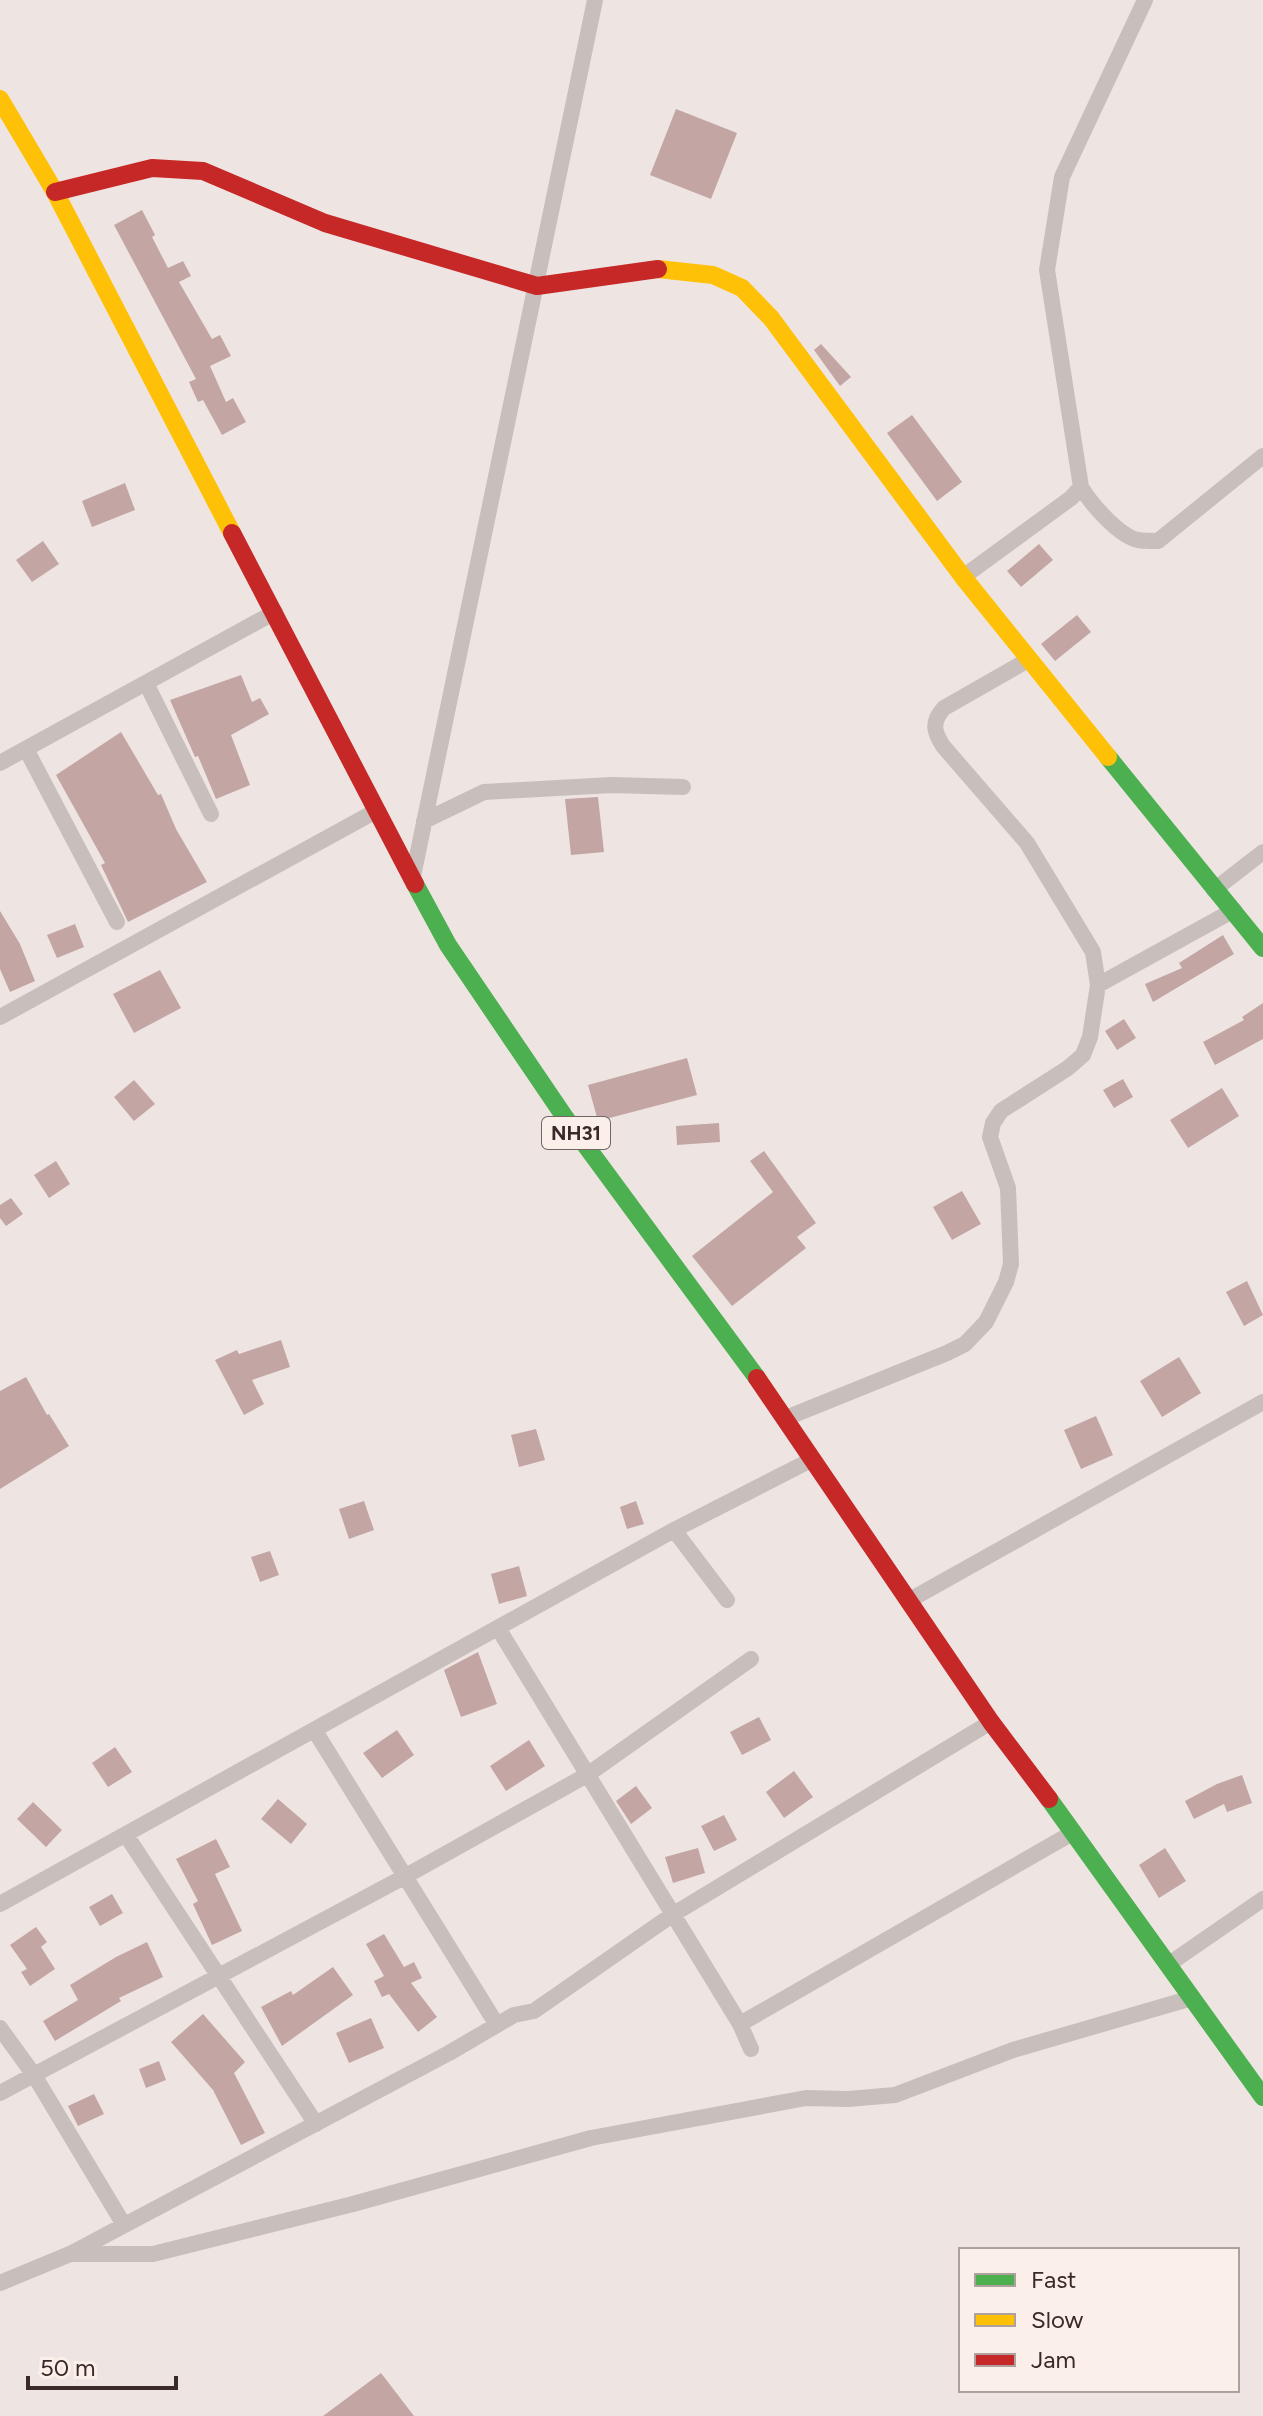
<svg xmlns="http://www.w3.org/2000/svg" width="1263" height="2416" viewBox="0 0 1263 2416" font-family="Figtree,sans-serif">
	<rect width="100%" height="100%" fill="#eee5e2"/>
	<path fill="#c3a5a4" d="M 676,109 L 737,133 L 711,199 L 650,175 Z
		M 142,210 L 155,235 L 152,237 L 168,268 L 183,261 L 191,276 L 179,282 L 212,339 L 220,335 L 231,356 L 210,366 L 226,402 L 233,398 L 246,422 L 222,435 L 203,400 L 198,402 L 189,382 L 196,379 L 114,225 Z
		M 821,344 L 851,377 L 840,386 L 814,350 Z
		M 912,415 L 962,482 L 937,501 L 887,433 Z
		M 125,483 L 135,510 L 92,527 L 82,501 Z
		M 43,541 L 59,564 L 32,582 L 16,560 Z
		M 1039,544 L 1053,560 L 1021,587 L 1007,571 Z
		M 1077,615 L 1091,632 L 1055,661 L 1041,644 Z
		M 241,675 L 252,702 L 260,698 L 269,714 L 231,735 L 250,785 L 216,799 L 198,756 L 195,757 L 170,700 Z
		M 121,732 L 158,795 L 161,794 L 176,829 L 207,882 L 128,922 L 101,865 L 105,863 L 56,775 Z
		M 598,797 L 604,852 L 571,855 L 565,799 Z
		M 0,911 L 20,944 L 35,981 L 10,992 L 0,969 Z
		M 75,924 L 84,947 L 57,958 L 47,935 Z
		M 1223,935 L 1234,954 L 1153,1002 L 1145,984 L 1182,968 L 1179,963 Z
		M 160,970 L 181,1008 L 134,1033 L 113,994 Z
		M 1263,1003 L 1263,1039 L 1215,1065 L 1203,1042 L 1244,1020 L 1242,1017 Z
		M 1124,1019 L 1136,1038 L 1117,1050 L 1105,1031 Z
		M 687,1058 L 697,1095 L 598,1121 L 588,1085 Z
		M 1123,1079 L 1133,1097 L 1114,1108 L 1103,1090 Z
		M 134,1080 L 155,1104 L 134,1121 L 114,1097 Z
		M 1222,1088 L 1239,1116 L 1188,1148 L 1170,1120 Z
		M 719,1123 L 720,1142 L 677,1145 L 676,1126 Z
		M 764,1151 L 816,1223 L 797,1237 L 806,1248 L 732,1306 L 692,1256 L 773,1192 L 750,1161 Z
		M 56,1161 L 70,1184 L 49,1198 L 34,1175 Z
		M 962,1191 L 981,1224 L 952,1240 L 933,1207 Z
		M 11,1198 L 23,1214 L 6,1226 L 0,1218 L 0,1205 Z
		M 1247,1281 L 1263,1315 L 1244,1326 L 1226,1292 Z
		M 281,1340 L 290,1367 L 252,1380 L 264,1404 L 244,1415 L 215,1360 L 237,1350 L 239,1354 Z
		M 1179,1357 L 1201,1393 L 1162,1417 L 1140,1381 Z
		M 26,1377 L 47,1415 L 49,1414 L 69,1446 L 0,1489 L 0,1391 Z
		M 1096,1416 L 1113,1455 L 1081,1469 L 1064,1430 Z
		M 536,1429 L 545,1460 L 519,1467 L 511,1435 Z
		M 364,1501 L 374,1530 L 349,1539 L 339,1509 Z
		M 636,1501 L 644,1524 L 627,1529 L 620,1507 Z
		M 270,1551 L 279,1575 L 260,1582 L 251,1557 Z
		M 519,1566 L 527,1596 L 499,1604 L 491,1574 Z
		M 478,1652 L 497,1704 L 461,1717 L 444,1670 Z
		M 759,1717 L 771,1740 L 742,1755 L 730,1732 Z
		M 397,1730 L 414,1755 L 382,1778 L 363,1753 Z
		M 529,1740 L 545,1766 L 506,1791 L 490,1766 Z
		M 115,1747 L 132,1772 L 108,1787 L 92,1763 Z
		M 794,1771 L 813,1797 L 784,1818 L 766,1792 Z
		M 1242,1775 L 1252,1803 L 1227,1812 L 1224,1804 L 1194,1819 L 1185,1801 L 1217,1784 Z
		M 636,1786 L 652,1808 L 631,1824 L 616,1801 Z
		M 278,1799 L 307,1824 L 291,1844 L 261,1819 Z
		M 33,1802 L 62,1830 L 46,1847 L 17,1819 Z
		M 724,1815 L 737,1840 L 714,1851 L 701,1826 Z
		M 216,1839 L 230,1867 L 215,1874 L 242,1931 L 212,1945 L 193,1904 L 198,1901 L 176,1859 Z
		M 698,1848 L 705,1873 L 673,1883 L 665,1857 Z
		M 1165,1848 L 1186,1881 L 1159,1898 L 1139,1865 Z
		M 112,1894 L 123,1913 L 100,1926 L 89,1907 Z
		M 36,1927 L 47,1942 L 41,1947 L 55,1969 L 30,1986 L 21,1972 L 27,1969 L 10,1945 Z
		M 384,1934 L 404,1967 L 414,1962 L 422,1978 L 411,1983 L 437,2017 L 418,2032 L 389,1994 L 382,1997 L 374,1981 L 384,1976 L 366,1944 Z
		M 147,1942 L 163,1977 L 119,1998 L 121,2001 L 55,2041 L 43,2021 L 78,2000 L 70,1985 L 116,1957 Z
		M 333,1967 L 353,1995 L 282,2046 L 261,2007 L 291,1991 L 293,1995 Z
		M 203,2014 L 245,2062 L 234,2073 L 265,2133 L 241,2145 L 213,2090 L 171,2042 Z
		M 371,2018 L 384,2048 L 349,2063 L 336,2033 Z
		M 159,2061 L 166,2080 L 146,2088 L 139,2069 Z
		M 94,2094 L 104,2114 L 78,2126 L 68,2106 Z
		M 381,2373 L 414,2416 L 323,2416 Z"/>
	<g fill="none" stroke-linecap="round" stroke-linejoin="round">
		<path stroke="#c8bebb" stroke-width="16" d="M 1081,487 L 1047,270 L 1062,177 L 1145,0
			M 963,577 L 1071,498 L 1081,487 C 1091,504 1119,536 1138,540 C 1144,541 1152,541 1158,541 L 1263,456
			M 146,683 L 211,814
			M 26,749 L 117,922
			M 0,763 L 275,612
			M 424,821 L 484,792 L 612,785 L 683,787
			M 413,876 L 595,0
			M 1214,890 L 1263,852
			M 1098,985 L 1234,910
			M 0,1017 L 376,811
			M 786,1418 L 947,1353 L 965,1344 L 986,1322 L 1006,1282 L 1011,1264 L 1008,1188 L 990,1137 L 993,1123 L 1001,1111 L 1068,1068 L 1083,1055 L 1090,1037 L 1098,985 L 1093,952 L 1027,843 L 943,746 C 934,732 931,722 944,708 L 1028,660
			M 674,1530 L 727,1600
			M 908,1601 L 1263,1402
			M 498,1628 L 740,2024 L 751,2049
			M 315,1731 L 497,2025
			M 126,1835 L 316,2124
			M 0,1904 L 674,1530 L 813,1459
			M 1169,1964 L 1263,1899
			M 740,2024 L 1074,1832
			M 0,2028 L 34,2075 L 124,2225
			M 0,2093 L 404,1877 L 587,1775 L 751,1659
			M 70,2254 L 153,2254 L 353,2204 L 591,2138 L 806,2098 L 848,2099 L 895,2095 L 1013,2050 L 1192,1998
			M 0,2283 L 70,2254 L 449,2053 L 514,2015 L 534,2011 L 672,1915 L 991,1722"/>
		<path stroke="#4caf50" stroke-width="18" d="M 1108,757 L 1263,948
			M 415,884 L 448,945 L 564,1116 L 757,1378
			M 1049,1799 L 1263,2097"/>
		<path stroke="#ffc107" stroke-width="18" d="M 0,99 L 55,192 L 232,533
			M 658,269 L 713,275 L 742,288 L 771,318 L 963,577 L 1108,757"/>
		<path stroke="#c62828" stroke-width="18" d="M 55,192 L 152,168 L 203,171 L 325,223 L 537,286 L 658,269
			M 232,533 L 415,884
			M 757,1378 L 991,1722 L 1049,1799"/>
	</g>
	<g text-anchor="middle" dominant-baseline="central" stroke-width="8" stroke-linejoin="round" paint-order="stroke">
		<rect fill="#fbefea" stroke="#736563" stroke-width="2" x="542" y="1117" width="68" height="32" rx="6"/>
		<g font-size="20" font-weight="bold" fill="#392a29">
			<text x="576" y="1133">NH31</text>
		</g>
	</g>
	<rect x="959" y="2248" width="280" height="144" fill="#fbefea" stroke="#ada09d" stroke-width="2"/>
	<rect x="975" y="2274" width="40" height="12" fill="#4caf50" stroke="#ada09d" stroke-width="2"/>
	<text x="1031" y="2288" font-size="24" fill="#392a29">Fast</text>
	<rect x="975" y="2314" width="40" height="12" fill="#ffc107" stroke="#ada09d" stroke-width="2"/>
	<text x="1031" y="2328" font-size="24" fill="#392a29">Slow</text>
	<rect x="975" y="2354" width="40" height="12" fill="#c62828" stroke="#ada09d" stroke-width="2"/>
	<text x="1031" y="2368" font-size="24" fill="#392a29">Jam</text>
	<path d="M28 2376v12h148v-12" fill="none" stroke="#392a29" stroke-width="4"/>
	<text x="40" y="2376" font-size="24" fill="#392a29" stroke="#fbefea" stroke-width="6" paint-order="stroke">50 m</text>
</svg>
